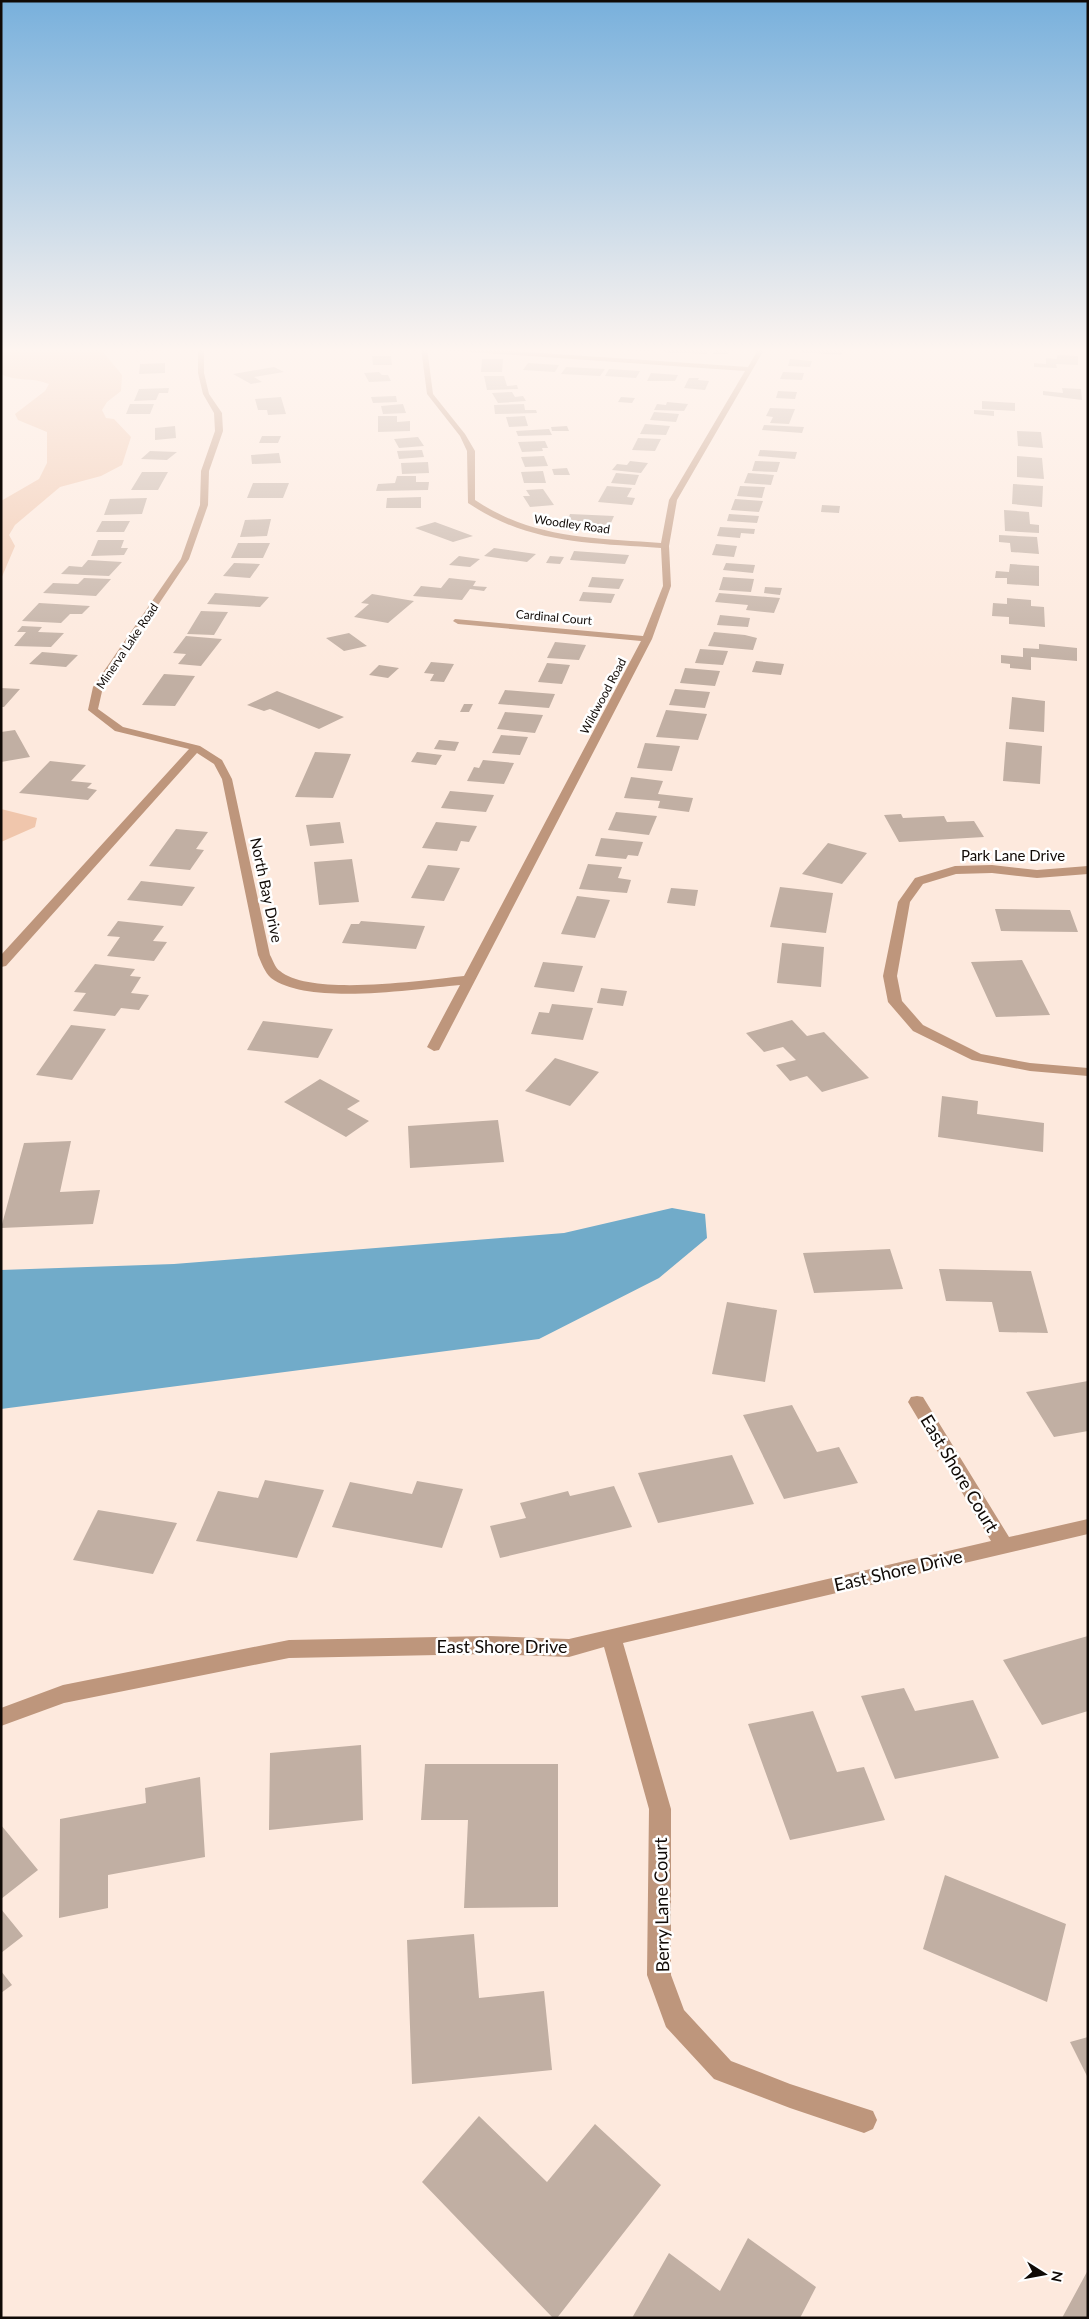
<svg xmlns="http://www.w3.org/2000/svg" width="1089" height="2319" viewBox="0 0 1089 2319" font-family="Lato,sans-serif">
	<rect width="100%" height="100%" fill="#fde9dd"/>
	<path fill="#f0c6ac" d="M 1,348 L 100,348 L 122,375 L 121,391 L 107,402 L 102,410 L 106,418 L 114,419 L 131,437 L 122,465 L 101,476 L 60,487 L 15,525 L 9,535 L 15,546 L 1,579 L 1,501 L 39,479 L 47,463 L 47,432 L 18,420 L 15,414 L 45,391 L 49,384 C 33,377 16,382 1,374 Z
		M 1,809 L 37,818 L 35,827 L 1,842 Z"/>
	<path fill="#71abc9" d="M 672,1208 L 705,1214 L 707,1238 L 659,1278 L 539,1339 L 1,1409 L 1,1270 L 174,1264 L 564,1233 Z"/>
	<path fill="#c1afa3" d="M 136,348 L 160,348 L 159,351 L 135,352 Z
		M 624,348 L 650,348 L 649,351 L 623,350 Z
		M 664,348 L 686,348 L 709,349 L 707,354 L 662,352 Z
		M 715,348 L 731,348 L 728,354 L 713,354 Z
		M 801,348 L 837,348 L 836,350 L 843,350 L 841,355 L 799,352 Z
		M 1057,355 L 1078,356 L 1078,365 L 1056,364 L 1057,368 L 1034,367 L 1034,363 L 1046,364 L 1046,358 L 1057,359 Z
		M 372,356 L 391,356 L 392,365 L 373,365 Z
		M 482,359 L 503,359 L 502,372 L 481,372 Z
		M 790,359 L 812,361 L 810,367 L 788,366 Z
		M 165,363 L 165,373 L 139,374 L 140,364 Z
		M 528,363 L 559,365 L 555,372 L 523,370 Z
		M 274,367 L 284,372 L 254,377 L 262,382 L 251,384 L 233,374 Z
		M 566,367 L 605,369 L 600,376 L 561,374 Z
		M 609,369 L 640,371 L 636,378 L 605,376 Z
		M 379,372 L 382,375 L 388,375 L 391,381 L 369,382 L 364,373 Z
		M 783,372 L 804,373 L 802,380 L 780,379 Z
		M 651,373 L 678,375 L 675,381 L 647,381 Z
		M 484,376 L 504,376 L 507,386 L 517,385 L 518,389 L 487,390 Z
		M 689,378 L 699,378 L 698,380 L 709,381 L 705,390 L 684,388 Z
		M 169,388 L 168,393 L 159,393 L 156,400 L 134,401 L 139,389 Z
		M 1062,388 L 1081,389 L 1082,400 L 1043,395 L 1043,391 L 1063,393 Z
		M 778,391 L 797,392 L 795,399 L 776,398 Z
		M 512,392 L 515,397 L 523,396 L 526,401 L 498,403 L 492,393 Z
		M 396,396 L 397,402 L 373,403 L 371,397 Z
		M 281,397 L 286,414 L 268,415 L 267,410 L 258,410 L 255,399 Z
		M 621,397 L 635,398 L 632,403 L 618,402 Z
		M 982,401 L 1015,403 L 1015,411 L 982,409 Z
		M 667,402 L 688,404 L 684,411 L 654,410 L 657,404 L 666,405 Z
		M 130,404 L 154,404 L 150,414 L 126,414 Z
		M 403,404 L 406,413 L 383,414 L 381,406 Z
		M 524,404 L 525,410 L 536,410 L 537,413 L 495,414 L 494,405 Z
		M 770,408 L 795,409 L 789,424 L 770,423 L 773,417 L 766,416 Z
		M 974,410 L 994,411 L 994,416 L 974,414 Z
		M 654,412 L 679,414 L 676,422 L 650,420 Z
		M 378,416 L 397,416 L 397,422 L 410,421 L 410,431 L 378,432 Z
		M 525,416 L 528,426 L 509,427 L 506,417 Z
		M 645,424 L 670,426 L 666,435 L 640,434 Z
		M 764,425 L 804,427 L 802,433 L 762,430 Z
		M 175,426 L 176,438 L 155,440 L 155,428 Z
		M 567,426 L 569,431 L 552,431 L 551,427 Z
		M 549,429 L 552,435 L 518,436 L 516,431 Z
		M 1017,431 L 1041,432 L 1043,448 L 1018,446 Z
		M 262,436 L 281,436 L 278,443 L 259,443 Z
		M 418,437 L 424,446 L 399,448 L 394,439 Z
		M 638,438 L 661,439 L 655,451 L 632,450 Z
		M 545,441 L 548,448 L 542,448 L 543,451 L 522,452 L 518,442 Z
		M 422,450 L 424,457 L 399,459 L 397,451 Z
		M 760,450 L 797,452 L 795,459 L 758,456 Z
		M 150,451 L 177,452 L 167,460 L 141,459 Z
		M 279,453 L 281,463 L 252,464 L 251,455 Z
		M 544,456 L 548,466 L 525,467 L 521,457 Z
		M 1017,456 L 1042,458 L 1044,479 L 1017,477 Z
		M 630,461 L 648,463 L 641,473 L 612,470 L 617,464 L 627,465 Z
		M 755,461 L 780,462 L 777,472 L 752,471 Z
		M 428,462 L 429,473 L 402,474 L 401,463 Z
		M 567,468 L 570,475 L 554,475 L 552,469 Z
		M 543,471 L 546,483 L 524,483 L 521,472 Z
		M 142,472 L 168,472 L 158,490 L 131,490 Z
		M 616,473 L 639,475 L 635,485 L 611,483 Z
		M 748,473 L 774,475 L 771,485 L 744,483 Z
		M 397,476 L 416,476 L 416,482 L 429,482 L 428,490 L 376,491 L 378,484 L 395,483 Z
		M 253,483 L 289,483 L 283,498 L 247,498 Z
		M 1013,484 L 1043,486 L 1042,507 L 1012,504 Z
		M 607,486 L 632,488 L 627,497 L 635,498 L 632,505 L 598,502 Z
		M 740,486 L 765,487 L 762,498 L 737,496 Z
		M 543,489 L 554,505 L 530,507 L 523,496 L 530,496 L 526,490 Z
		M 421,497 L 421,508 L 386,508 L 387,498 Z
		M 147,498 L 142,514 L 104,515 L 110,499 Z
		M 735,499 L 763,501 L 759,512 L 731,510 Z
		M 822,505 L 840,506 L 839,513 L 821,512 Z
		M 1004,510 L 1029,512 L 1030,524 L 1039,525 L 1039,533 L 1005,531 Z
		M 570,514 L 614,516 L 610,525 L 566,523 Z
		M 729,514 L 759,516 L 757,523 L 727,521 Z
		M 271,519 L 267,536 L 240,537 L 245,520 Z
		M 102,521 L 130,521 L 124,532 L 96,532 Z
		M 435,522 L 473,536 L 453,542 L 415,528 Z
		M 720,527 L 755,529 L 754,534 L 741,533 L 740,538 L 717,536 Z
		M 999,535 L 1037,537 L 1039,554 L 1011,552 L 1010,543 L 999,542 Z
		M 98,540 L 124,540 L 121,548 L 128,548 L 124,555 L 91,556 Z
		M 238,543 L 270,543 L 263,558 L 231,558 Z
		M 716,544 L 737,546 L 734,557 L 712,555 Z
		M 494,548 L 536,554 L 527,562 L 484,556 Z
		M 574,551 L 629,555 L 625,564 L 570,560 Z
		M 459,556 L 480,559 L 470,567 L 449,565 Z
		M 550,556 L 564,557 L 560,564 L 546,563 Z
		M 88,560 L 122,562 L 109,576 L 61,574 L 69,566 L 82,567 Z
		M 234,563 L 260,564 L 250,578 L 223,576 Z
		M 726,563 L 755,565 L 753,573 L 723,570 Z
		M 1010,564 L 1039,566 L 1039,586 L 1007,584 L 1007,578 L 995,578 L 996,571 L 1009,572 Z
		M 592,577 L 624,579 L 619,589 L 588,587 Z
		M 723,577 L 754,579 L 751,592 L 719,590 Z
		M 84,578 L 111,579 L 96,596 L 43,593 L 53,583 L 78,584 Z
		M 449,578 L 476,581 L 473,586 L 487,587 L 484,591 L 470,589 L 462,600 L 413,596 L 421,586 L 441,588 Z
		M 765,587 L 782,588 L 780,595 L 764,593 Z
		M 583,592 L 615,594 L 611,603 L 579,601 Z
		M 215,593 L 269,597 L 260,607 L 207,604 Z
		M 719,593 L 780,598 L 774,613 L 746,610 L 748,605 L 715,602 Z
		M 372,594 L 414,601 L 388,623 L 354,617 L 369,604 L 361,603 Z
		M 1007,598 L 1031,600 L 1031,606 L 1044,607 L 1045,627 L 1009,624 L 1009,617 L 992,616 L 993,603 L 1007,604 Z
		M 39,603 L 90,606 L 82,614 L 70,614 L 61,623 L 22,621 Z
		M 201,611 L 228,612 L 214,635 L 187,634 Z
		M 720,615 L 750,618 L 748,627 L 717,625 Z
		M 22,626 L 42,627 L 38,632 L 64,633 L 51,647 L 14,646 L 26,632 L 17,632 Z
		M 714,632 L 745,635 L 757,638 L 753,650 L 708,646 Z
		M 349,633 L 367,646 L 344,651 L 326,638 Z
		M 186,636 L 222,639 L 201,666 L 178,664 L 186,654 L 173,653 Z
		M 555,642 L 586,645 L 579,660 L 547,658 Z
		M 1039,644 L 1077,648 L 1077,661 L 1031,657 L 1031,670 L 1010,668 L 1010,664 L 1001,663 L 1001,655 L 1023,657 L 1023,648 L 1039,649 Z
		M 700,649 L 728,651 L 723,665 L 695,663 Z
		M 42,652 L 78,655 L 66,667 L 29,664 Z
		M 756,661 L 784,664 L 781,675 L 752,672 Z
		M 431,662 L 454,664 L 444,682 L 430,681 L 434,674 L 424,673 Z
		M 547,663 L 570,665 L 562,684 L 538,682 Z
		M 379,665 L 399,668 L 388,678 L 369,675 Z
		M 685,668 L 720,671 L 715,686 L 680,683 Z
		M 164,674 L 195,676 L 175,706 L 142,705 Z
		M 1,688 L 20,689 L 4,707 L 1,707 Z
		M 675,689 L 710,692 L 705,708 L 669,705 Z
		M 505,690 L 555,694 L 549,708 L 498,704 Z
		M 277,691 L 344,717 L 319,729 L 270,709 L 264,711 L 247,705 Z
		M 1012,697 L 1045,701 L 1044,732 L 1009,729 Z
		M 464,704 L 473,704 L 469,712 L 460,712 Z
		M 666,710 L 707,714 L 698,740 L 656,737 Z
		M 505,712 L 543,715 L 535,733 L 497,729 Z
		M 15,730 L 30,757 L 1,762 L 1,732 Z
		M 501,735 L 528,737 L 520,755 L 492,753 Z
		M 439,740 L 459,742 L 455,751 L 434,749 Z
		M 1006,742 L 1042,746 L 1040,784 L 1003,781 Z
		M 645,743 L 680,746 L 672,771 L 637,768 Z
		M 315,752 L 351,754 L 333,798 L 295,797 Z
		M 417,752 L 442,755 L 436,765 L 411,762 Z
		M 483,760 L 514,763 L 504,784 L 467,781 L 474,767 L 479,768 Z
		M 50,761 L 86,765 L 71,781 L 92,783 L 87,788 L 97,790 L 88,800 L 19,793 Z
		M 631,777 L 663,781 L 658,794 L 693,798 L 689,812 L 658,808 L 660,801 L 624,798 Z
		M 450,791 L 494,795 L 486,812 L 441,808 Z
		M 616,812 L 657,816 L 649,835 L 608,830 Z
		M 901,814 L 903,818 L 944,816 L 947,822 L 974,821 L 984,837 L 899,842 L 884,815 Z
		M 340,822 L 344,843 L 310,846 L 306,825 Z
		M 436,822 L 477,826 L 469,842 L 461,841 L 457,851 L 422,848 Z
		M 176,829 L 208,832 L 196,849 L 204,850 L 190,870 L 149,866 Z
		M 601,838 L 643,842 L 638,856 L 628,855 L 626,859 L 595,856 Z
		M 828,843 L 867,853 L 842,884 L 802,874 Z
		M 352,859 L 359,902 L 319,905 L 314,862 Z
		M 588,864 L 622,867 L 618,878 L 631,880 L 627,893 L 579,889 Z
		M 428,865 L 460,868 L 444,901 L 411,898 Z
		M 141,881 L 195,887 L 182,906 L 127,900 Z
		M 780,887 L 833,893 L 826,933 L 770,927 Z
		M 671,888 L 698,890 L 695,906 L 667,903 Z
		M 577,896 L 610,900 L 595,938 L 561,934 Z
		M 995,909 L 1070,910 L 1078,932 L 1001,931 Z
		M 118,921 L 164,926 L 153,941 L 167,942 L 154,961 L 107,956 L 120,937 L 107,936 Z
		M 361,921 L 425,926 L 416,949 L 342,943 L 351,924 L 359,924 Z
		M 782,943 L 824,947 L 821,987 L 777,983 Z
		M 1022,960 L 1050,1015 L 996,1017 L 971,962 Z
		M 543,962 L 583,966 L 574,992 L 534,987 Z
		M 95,964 L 135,969 L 130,976 L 141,977 L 131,993 L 149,995 L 139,1010 L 121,1008 L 115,1016 L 73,1011 L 86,993 L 74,992 Z
		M 601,988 L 627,991 L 623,1006 L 597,1003 Z
		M 552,1004 L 593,1008 L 583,1040 L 531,1034 L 539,1012 L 549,1013 Z
		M 792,1020 L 807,1036 L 824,1032 L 869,1078 L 822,1092 L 807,1076 L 790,1081 L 776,1065 L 796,1060 L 783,1047 L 764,1052 L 746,1033 Z
		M 263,1021 L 333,1029 L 318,1058 L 247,1050 Z
		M 71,1025 L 106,1029 L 72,1080 L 36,1075 Z
		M 555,1058 L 599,1072 L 570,1106 L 525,1091 Z
		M 320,1079 L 360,1101 L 347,1109 L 369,1121 L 346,1137 L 284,1102 Z
		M 942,1096 L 978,1101 L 977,1114 L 1044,1123 L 1043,1152 L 938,1137 Z
		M 498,1120 L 504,1162 L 410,1168 L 408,1126 Z
		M 71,1141 L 60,1192 L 100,1190 L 93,1224 L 1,1228 L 24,1143 Z
		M 890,1249 L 903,1289 L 814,1293 L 803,1253 Z
		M 939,1269 L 1031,1271 L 1048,1333 L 999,1332 L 992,1302 L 946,1301 Z
		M 727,1302 L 777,1310 L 765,1382 L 712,1374 Z
		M 1088,1381 L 1088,1431 L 1054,1437 L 1026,1392 Z
		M 792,1405 L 817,1452 L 839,1447 L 858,1483 L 784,1499 L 743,1415 Z
		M 732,1455 L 754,1504 L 658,1523 L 638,1473 Z
		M 265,1480 L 324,1490 L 297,1558 L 196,1541 L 218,1491 L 258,1498 Z
		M 417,1481 L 463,1489 L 442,1548 L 332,1527 L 350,1482 L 412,1494 Z
		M 614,1486 L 632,1527 L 500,1558 L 490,1526 L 526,1518 L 520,1503 L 568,1491 L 570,1496 Z
		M 98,1510 L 177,1523 L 153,1574 L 73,1560 Z
		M 1088,1636 L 1088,1711 L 1042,1725 L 1003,1660 Z
		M 904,1688 L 915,1711 L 973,1700 L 999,1758 L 895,1779 L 861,1696 Z
		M 813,1711 L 837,1772 L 864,1767 L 885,1820 L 790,1840 L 748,1724 Z
		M 361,1745 L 363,1820 L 269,1830 L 270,1753 Z
		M 425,1764 L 558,1764 L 558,1907 L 464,1908 L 468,1820 L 421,1820 Z
		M 200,1777 L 205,1857 L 108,1875 L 108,1908 L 59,1918 L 60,1819 L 146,1803 L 145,1788 Z
		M 1,1825 L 38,1870 L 1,1899 Z
		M 945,1875 L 1066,1924 L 1047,2002 L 923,1949 Z
		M 1,1909 L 23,1936 L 1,1953 Z
		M 474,1934 L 479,1998 L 544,1991 L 552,2070 L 412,2084 L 407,1940 Z
		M 1,1971 L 12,1985 L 1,1993 Z
		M 1088,2037 L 1088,2078 L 1070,2042 Z
		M 479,2116 L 547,2182 L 595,2124 L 661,2185 L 557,2318 L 553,2318 L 422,2182 Z
		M 748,2238 L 816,2287 L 800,2318 L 632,2318 L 669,2253 L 720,2291 Z
		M 1088,2270 L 1088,2318 L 1062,2318 Z"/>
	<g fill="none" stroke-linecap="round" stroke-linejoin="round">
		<path fill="#be967c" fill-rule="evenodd" d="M 198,348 L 204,348 L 204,373 L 209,394 L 222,413 L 223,431 L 209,471 L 208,505 L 189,559 L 103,687 L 98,709 L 123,727 L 200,746 L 222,760 L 232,779 L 270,955 C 273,960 275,968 280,971 C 311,997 424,980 464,976 L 641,641 L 458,624 L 453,621 L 455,619 L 643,636 L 663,586 L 661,548 C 590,543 529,544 468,503 L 467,451 L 460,436 L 427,394 L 421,348 L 427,348 L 433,394 L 465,434 L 475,451 L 475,500 C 533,539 594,538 661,543 L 669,500 L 745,371 L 442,350 L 439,348 L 468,348 L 748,367 L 759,348 L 765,348 L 677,500 L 669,546 L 671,586 L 652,639 L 439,1050 L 434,1051 L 427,1047 L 460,985 C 414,989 309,1006 271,978 C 265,973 261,962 258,955 L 222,779 L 214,764 L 197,753 L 6,966 L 1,967 L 1,955 L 189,749 L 115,731 L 88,710 L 93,687 L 181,559 L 200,505 L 201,471 L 215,431 L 214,413 L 203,394 L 198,373 Z
			M 992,865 L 1037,870 L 1088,866 L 1088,874 L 1037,878 L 992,873 L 956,874 L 923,884 L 910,902 L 897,976 L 902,1001 L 923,1025 L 981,1054 L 1030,1063 L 1088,1068 L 1088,1076 L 1030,1071 L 972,1060 L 913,1031 L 888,1002 L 883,976 L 898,902 L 915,878 L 955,866 Z
			M 917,1396 L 923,1397 L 1009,1537 L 1088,1519 L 1088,1534 L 623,1643 L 671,1809 L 671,1975 L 684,2010 L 731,2061 L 790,2084 L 873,2111 L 877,2120 L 873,2129 L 864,2133 L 790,2108 L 714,2079 L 666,2027 L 647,1975 L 649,1809 L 604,1647 L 569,1657 L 488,1654 L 289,1658 L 64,1703 L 1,1726 L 1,1708 L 63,1685 L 289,1640 L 488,1636 L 569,1639 L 991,1541 L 908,1402 L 911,1397 Z"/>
	</g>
	<linearGradient id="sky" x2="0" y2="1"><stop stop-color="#78b0dc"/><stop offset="0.52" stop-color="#fef5f0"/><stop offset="1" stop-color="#fef5f0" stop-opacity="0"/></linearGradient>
	<rect width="1089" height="673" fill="url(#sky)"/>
	<g text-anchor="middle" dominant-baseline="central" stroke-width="5" stroke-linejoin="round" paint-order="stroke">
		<g font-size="12" fill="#100a06" stroke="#fff">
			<text transform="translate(572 524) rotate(8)">Woodley Road</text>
			<text transform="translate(554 617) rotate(5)">Cardinal Court</text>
			<text transform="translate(127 646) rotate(-56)">Minerva Lake Road</text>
			<text transform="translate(603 696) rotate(-62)">Wildwood Road</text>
		</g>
		<g font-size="15" fill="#100a06" stroke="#fff">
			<text x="1013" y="855">Park Lane Drive</text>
			<text transform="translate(267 890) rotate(78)">North Bay Drive</text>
		</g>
		<g font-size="18" fill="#100a06" stroke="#fff">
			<text transform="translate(960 1473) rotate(59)">East Shore Court</text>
			<text transform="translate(898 1570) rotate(-13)">East Shore Drive</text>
			<text x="502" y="1646">East Shore Drive</text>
			<text transform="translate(661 1905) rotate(-91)">Berry Lane Court</text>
		</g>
	</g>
	<rect width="1089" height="2319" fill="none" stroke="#100a06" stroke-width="5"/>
	<g transform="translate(1044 2274) rotate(101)" stroke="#ffffff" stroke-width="4" paint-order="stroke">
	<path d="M0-4L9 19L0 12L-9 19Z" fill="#100a06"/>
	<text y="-8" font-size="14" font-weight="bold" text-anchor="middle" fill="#100a06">N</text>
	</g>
</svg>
